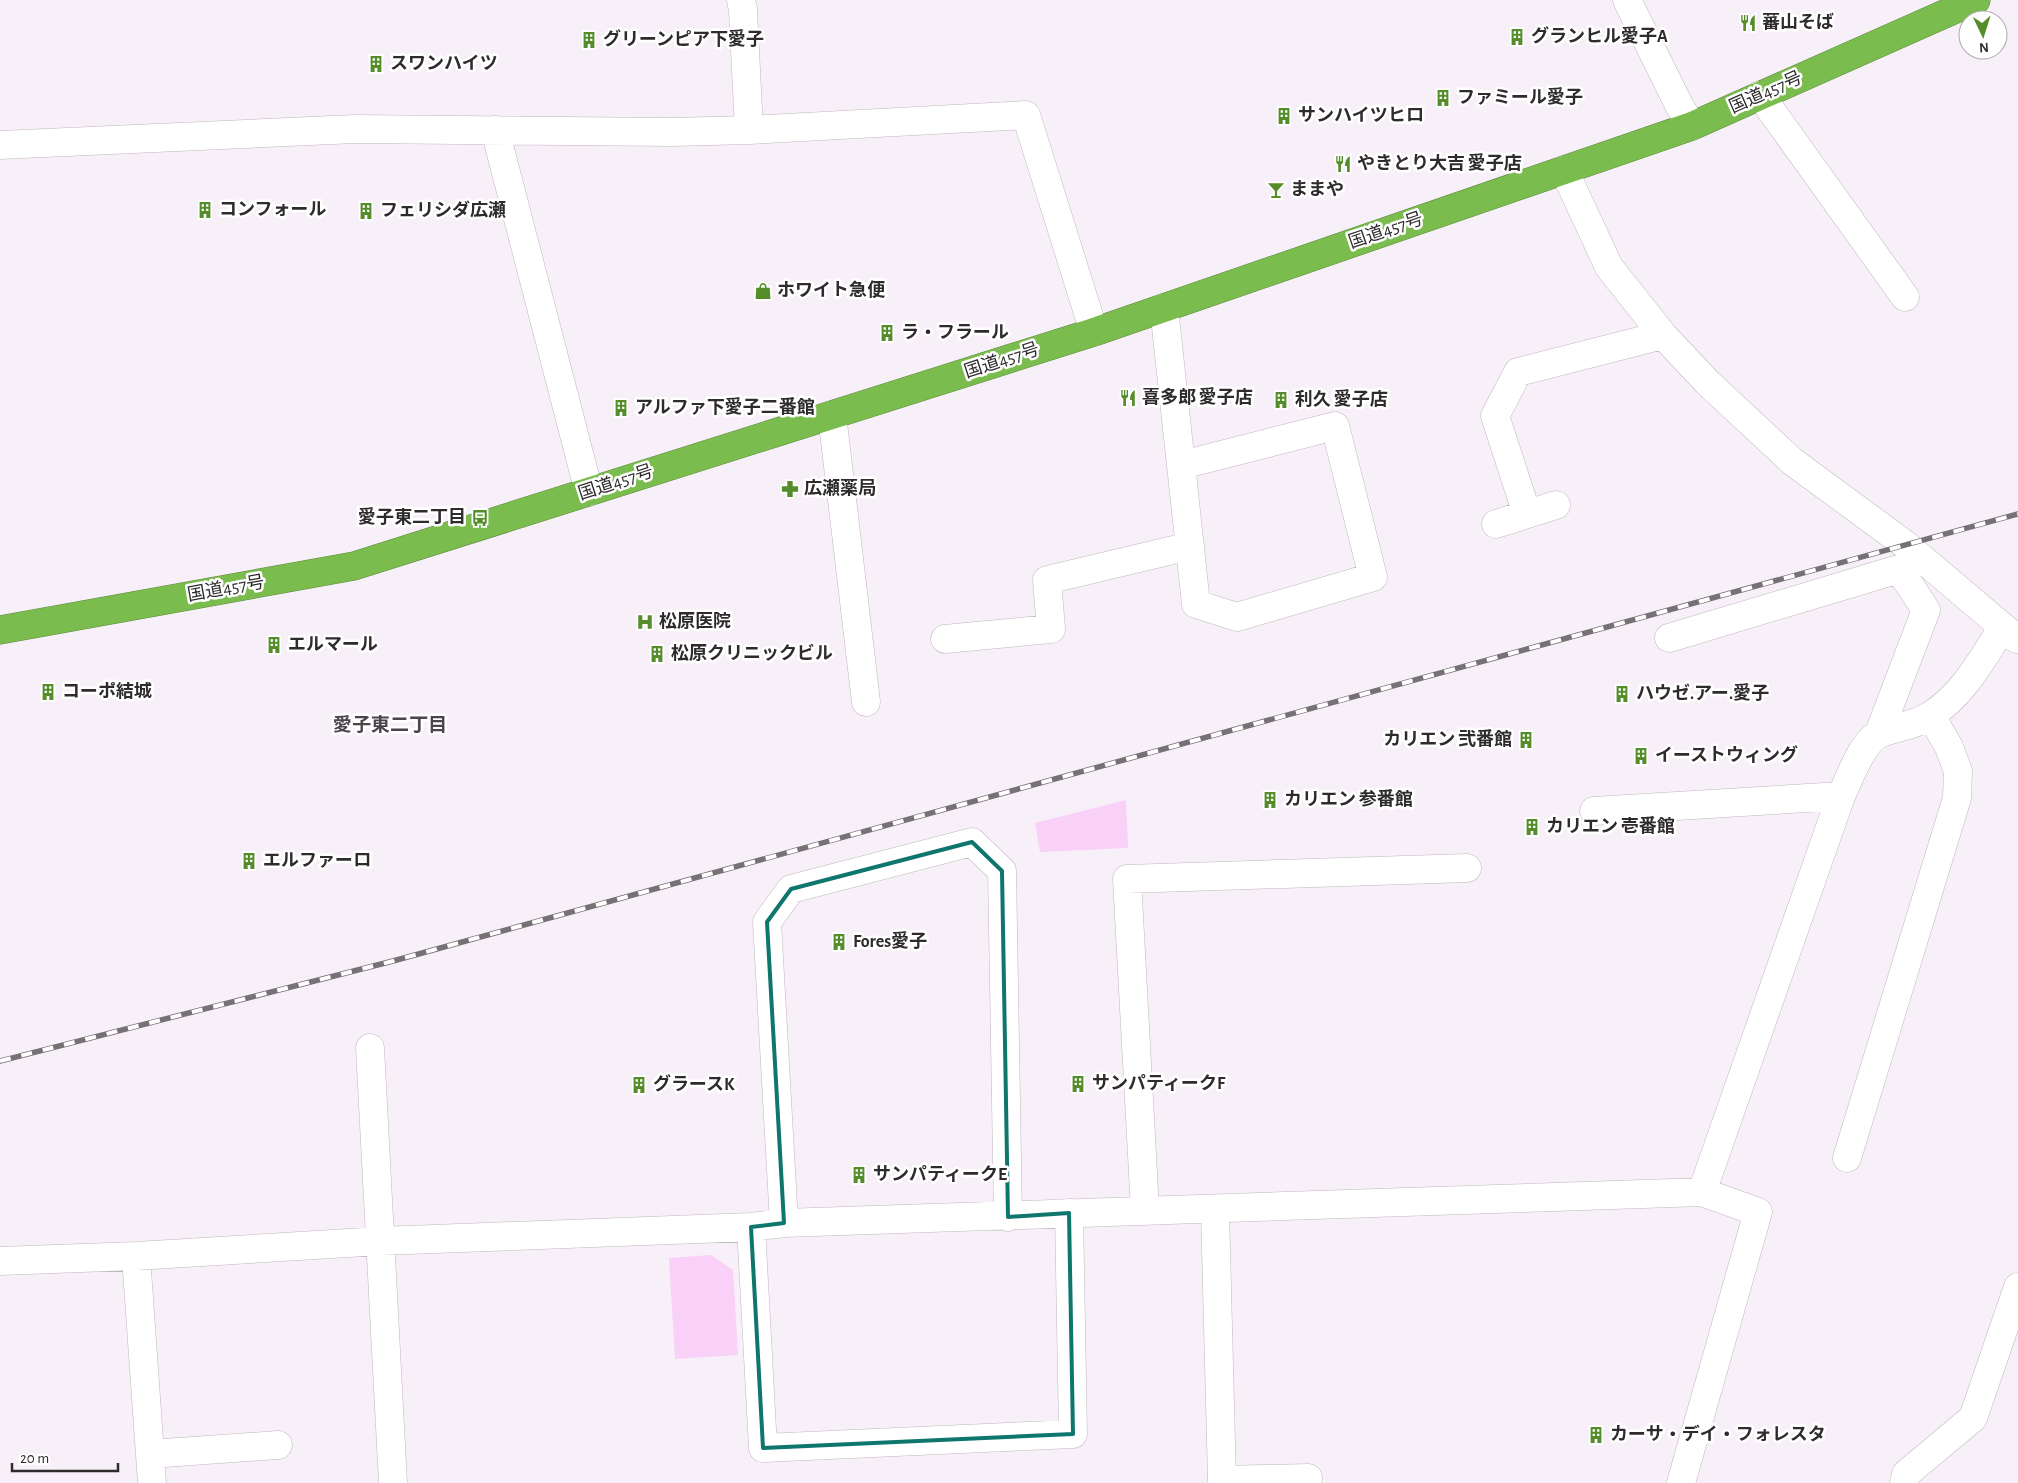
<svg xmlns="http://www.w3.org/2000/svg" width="2018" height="1483" viewBox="0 0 2018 1483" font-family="'Alegreya Sans','Noto Sans JP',sans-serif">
	<rect width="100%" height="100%" fill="#f8f0f8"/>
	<path fill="#f9d0f7" d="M 1126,800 L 1128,848 L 1040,852 L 1035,823 Z
		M 711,1255 L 733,1270 L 738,1355 L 675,1359 L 669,1258 Z"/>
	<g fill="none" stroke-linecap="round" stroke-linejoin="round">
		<g stroke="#bfb7be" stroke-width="29">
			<path id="street" d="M 741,0 L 743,10 L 749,130
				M 1627,0 L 1680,107 L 1692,126
				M 1760,95 L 1905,297
				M 495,130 L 589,492
				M 0,145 L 355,129 L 672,132 L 749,130 L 1026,115 L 1094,332
				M 1564,170 L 1609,267 L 1663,335 L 1708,383 L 1793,462 L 1906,545 L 2017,639
				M 1164,308 L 1196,604 L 1237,617 L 1373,577 L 1335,426 L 1182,465
				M 832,415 L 866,702
				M 1527,514 L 1495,416 L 1518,372 L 1663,335
				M 1496,524 L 1556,505
				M 1669,638 L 1899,569 L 1926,610 L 1879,733
				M 945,639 L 1051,629 L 1047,580 L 1190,546
				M 1594,811 L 1841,796
				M 370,1048 L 393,1483
				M 1847,1158 L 1957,798 L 1958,771 L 1949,747 L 1931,716
				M 1145,1210 L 1127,879 L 1467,868
				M 1215,1210 L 1222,1480 L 1308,1478
				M 784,1223 L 767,922 L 791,889 L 972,842 L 1002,871 L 1008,1217
				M 751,1227 L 763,1448 L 1073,1434 L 1069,1213
				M 136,1256 L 152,1483
				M 0,1261 L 136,1256 L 381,1241 L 751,1227 L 784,1223 L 1702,1192 L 1841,796 C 1850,778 1862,740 1881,733 C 1897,727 1917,725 1931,715 C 1964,694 1982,659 2003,627
				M 150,1454 L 278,1445
				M 1681,1483 L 1758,1212 L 1702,1192
				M 1904,1483 L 1906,1474 L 1973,1418 L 2018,1287"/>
		</g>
		<g stroke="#5f8942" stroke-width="29">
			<path id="highway" d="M 0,630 L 354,566 L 1094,332 L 1692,126 L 1976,0"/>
		</g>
		<use href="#street" stroke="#fff" stroke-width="28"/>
		<use href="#highway" stroke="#7abc4d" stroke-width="28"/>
		<g stroke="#767175" stroke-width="5.5">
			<path id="rail" d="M 0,1061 L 393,961 L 2018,514"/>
		</g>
		<use href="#rail" stroke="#fff" stroke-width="4" stroke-dasharray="11" stroke-linecap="butt"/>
	</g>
	<path fill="none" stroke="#0f766e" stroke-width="4" stroke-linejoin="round" d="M 972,842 L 1002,871 L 1008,1217 L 1069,1213 L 1073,1434 L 763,1448 L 751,1227 L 784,1223 L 767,922 L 791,889 Z"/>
	<defs>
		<g id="restaurant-bare" transform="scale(1.35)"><path d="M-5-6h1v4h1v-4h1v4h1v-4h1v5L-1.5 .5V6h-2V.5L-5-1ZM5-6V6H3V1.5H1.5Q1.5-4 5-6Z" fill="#548d2a" stroke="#fff" stroke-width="2.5" paint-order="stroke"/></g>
		<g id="building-bare" transform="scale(1.35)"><path d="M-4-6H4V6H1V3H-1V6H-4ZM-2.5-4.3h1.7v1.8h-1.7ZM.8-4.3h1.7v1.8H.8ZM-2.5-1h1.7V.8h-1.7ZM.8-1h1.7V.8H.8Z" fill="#548d2a" stroke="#fff" stroke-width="2.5" paint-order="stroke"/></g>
		<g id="bar-bare" transform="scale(1.35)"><path d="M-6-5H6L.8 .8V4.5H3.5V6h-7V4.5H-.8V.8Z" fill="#548d2a" stroke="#fff" stroke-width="2.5" paint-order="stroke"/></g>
		<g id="shop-bare" transform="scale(1.35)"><path d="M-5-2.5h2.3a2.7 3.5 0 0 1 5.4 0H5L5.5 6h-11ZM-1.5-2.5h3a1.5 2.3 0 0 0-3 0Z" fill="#548d2a" stroke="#fff" stroke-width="2.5" paint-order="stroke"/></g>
		<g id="pharmacy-bare" transform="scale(1.35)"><path d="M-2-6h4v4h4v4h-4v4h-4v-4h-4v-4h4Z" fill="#548d2a" stroke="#fff" stroke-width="2.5" paint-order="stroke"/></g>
		<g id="bus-bare" transform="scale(1.35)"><path d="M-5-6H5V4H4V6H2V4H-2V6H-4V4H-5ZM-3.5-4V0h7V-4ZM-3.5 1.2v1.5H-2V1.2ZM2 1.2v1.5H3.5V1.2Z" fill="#548d2a" stroke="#fff" stroke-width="2.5" paint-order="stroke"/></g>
		<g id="hospital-bare" transform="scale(1.35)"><path d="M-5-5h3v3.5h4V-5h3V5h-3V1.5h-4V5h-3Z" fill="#548d2a" stroke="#fff" stroke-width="2.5" paint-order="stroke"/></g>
	</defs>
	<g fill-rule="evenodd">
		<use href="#restaurant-bare" x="1748" y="23"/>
		<use href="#building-bare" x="1517" y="37"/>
		<use href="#building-bare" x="589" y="40"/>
		<use href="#building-bare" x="376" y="64"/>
		<use href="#building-bare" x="1443" y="98"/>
		<use href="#building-bare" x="1284" y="116"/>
		<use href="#restaurant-bare" x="1343" y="164"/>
		<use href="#bar-bare" x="1276" y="190"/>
		<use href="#building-bare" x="205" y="210"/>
		<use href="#building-bare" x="366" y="211"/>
		<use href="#shop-bare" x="763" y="291"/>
		<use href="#building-bare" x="887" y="333"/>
		<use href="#restaurant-bare" x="1128" y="398"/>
		<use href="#building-bare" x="1281" y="400"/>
		<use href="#building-bare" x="621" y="408"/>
		<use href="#pharmacy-bare" x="790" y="489"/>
		<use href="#bus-bare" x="480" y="518"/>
		<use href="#hospital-bare" x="645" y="622"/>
		<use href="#building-bare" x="274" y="645"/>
		<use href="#building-bare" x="657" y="654"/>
		<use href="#building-bare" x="48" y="692"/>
		<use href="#building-bare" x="1622" y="694"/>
		<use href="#building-bare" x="1526" y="740"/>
		<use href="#building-bare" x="1641" y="756"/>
		<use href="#building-bare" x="1270" y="800"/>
		<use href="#building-bare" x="1532" y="827"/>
		<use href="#building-bare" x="249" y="861"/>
		<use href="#building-bare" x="839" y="942"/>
		<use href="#building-bare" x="1078" y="1084"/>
		<use href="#building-bare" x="639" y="1085"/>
		<use href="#building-bare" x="859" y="1175"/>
		<use href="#building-bare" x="1596" y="1435"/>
	</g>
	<g text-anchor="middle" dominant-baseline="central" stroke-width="5" stroke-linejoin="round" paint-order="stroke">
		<g font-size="18" font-weight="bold" fill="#2e2b2d" stroke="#fff" text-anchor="start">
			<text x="1762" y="23">蕃山そば</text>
			<text x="1531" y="37">グランヒル愛子A</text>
			<text x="603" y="40">グリーンピア下愛子</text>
			<text x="390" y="64">スワンハイツ</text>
			<text x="1457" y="98">ファミール愛子</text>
			<text x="1298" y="116">サンハイツヒロ</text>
			<text x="1357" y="164">やきとり大吉 愛子店</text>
			<text x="1290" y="190">ままや</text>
			<text x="219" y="210">コンフォール</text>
			<text x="380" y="211">フェリシダ広瀬</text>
			<text x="777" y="291">ホワイト急便</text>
			<text x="901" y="333">ラ・フラール</text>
			<text x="1142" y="398">喜多郎 愛子店</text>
			<text x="1295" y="400">利久 愛子店</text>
			<text x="635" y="408">アルファ下愛子二番館</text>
			<text x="804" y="489">広瀬薬局</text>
			<text x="466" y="518" text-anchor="end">愛子東二丁目</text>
			<text x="659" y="622">松原医院</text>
			<text x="288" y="645">エルマール</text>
			<text x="671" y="654">松原クリニックビル</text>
			<text x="62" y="692">コーポ結城</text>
			<text x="1636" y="694">ハウゼ.アー.愛子</text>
			<text x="1512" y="740" text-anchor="end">カリエン 弐番館</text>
			<text x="1655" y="756">イーストウィング</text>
			<text x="1284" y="800">カリエン 参番館</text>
			<text x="1546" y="827">カリエン 壱番館</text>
			<text x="263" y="861">エルファーロ</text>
			<text x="853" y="942">Fores愛子</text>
			<text x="1092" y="1084">サンパティークF</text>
			<text x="653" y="1085">グラースK</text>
			<text x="873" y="1175">サンパティークE</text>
			<text x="1610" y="1435">カーサ・デイ・フォレスタ</text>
		</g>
		<g font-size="18" fill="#2e2b2d" stroke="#fff">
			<text transform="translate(1766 93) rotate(-24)">国道457号</text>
			<text transform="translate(1386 231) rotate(-19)">国道457号</text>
			<text transform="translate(1002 361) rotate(-18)">国道457号</text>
			<text transform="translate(616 483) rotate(-18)">国道457号</text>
			<text transform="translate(226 589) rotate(-10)">国道457号</text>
		</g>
		<g font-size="19" font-weight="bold" fill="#4b454b" stroke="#fff">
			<text x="390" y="725">愛子東二丁目</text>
		</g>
	</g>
	<g transform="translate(1983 35) rotate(176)"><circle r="24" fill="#ffffff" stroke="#abaaab"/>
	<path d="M0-4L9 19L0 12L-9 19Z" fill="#548d2a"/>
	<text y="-8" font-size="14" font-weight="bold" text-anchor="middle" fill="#2e2b2d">N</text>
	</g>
	<path d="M12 1463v8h106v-8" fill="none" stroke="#2e2b2d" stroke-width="2.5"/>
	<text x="20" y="1463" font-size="15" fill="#2e2b2d" stroke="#ffffff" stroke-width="4" paint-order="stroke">20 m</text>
</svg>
